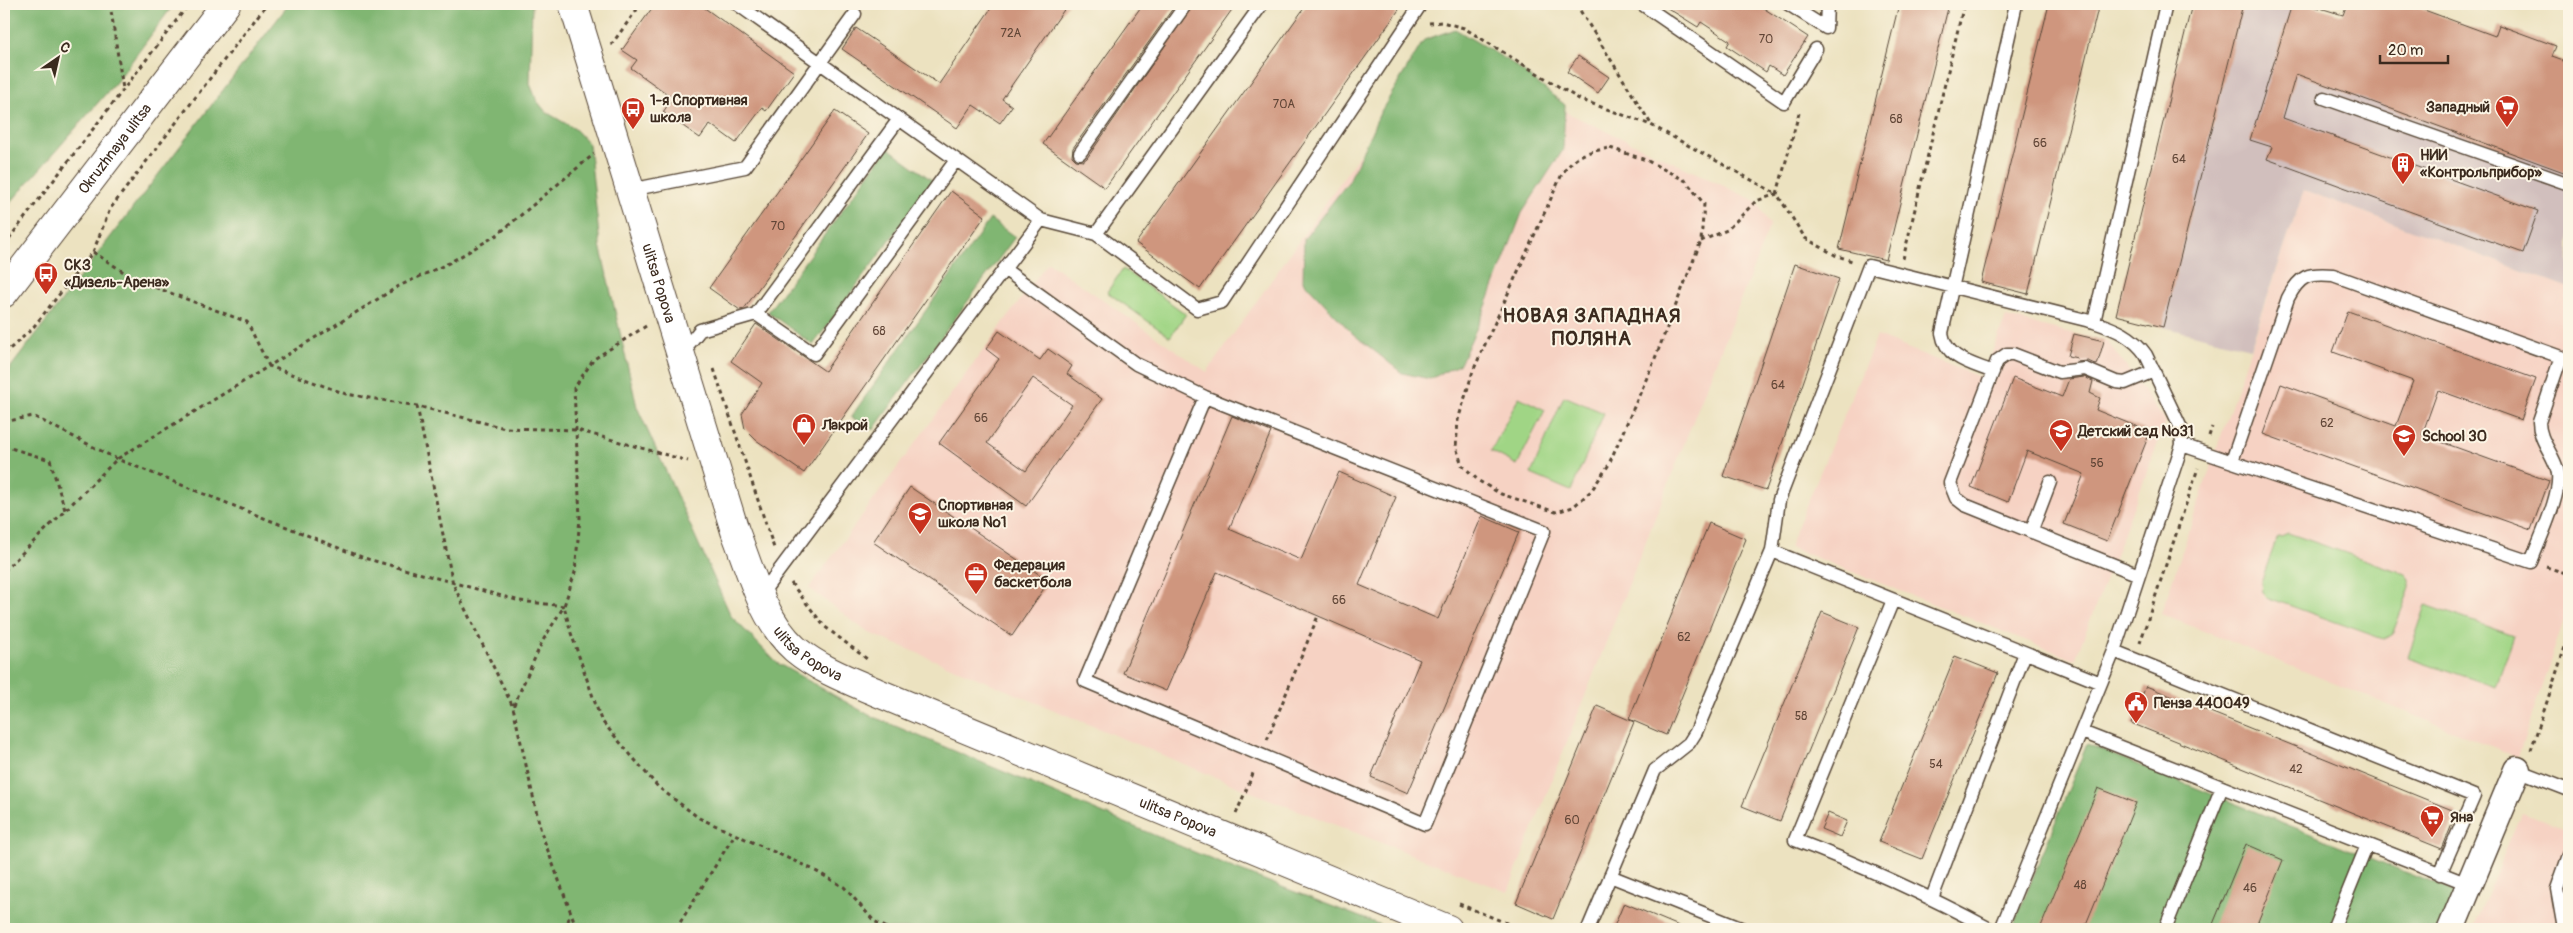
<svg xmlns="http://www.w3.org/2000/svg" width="2573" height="933" viewBox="0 0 2573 933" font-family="Pangolin,sans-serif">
	<rect width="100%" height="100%" fill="#fcf5e5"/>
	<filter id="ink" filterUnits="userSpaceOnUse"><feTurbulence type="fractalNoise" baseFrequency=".02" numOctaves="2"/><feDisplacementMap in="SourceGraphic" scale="10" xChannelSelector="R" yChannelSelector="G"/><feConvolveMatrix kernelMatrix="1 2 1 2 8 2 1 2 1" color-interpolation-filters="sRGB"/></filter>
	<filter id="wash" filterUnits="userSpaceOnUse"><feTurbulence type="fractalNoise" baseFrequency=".0096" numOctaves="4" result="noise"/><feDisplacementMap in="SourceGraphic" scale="20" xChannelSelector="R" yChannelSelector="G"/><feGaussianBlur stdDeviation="1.12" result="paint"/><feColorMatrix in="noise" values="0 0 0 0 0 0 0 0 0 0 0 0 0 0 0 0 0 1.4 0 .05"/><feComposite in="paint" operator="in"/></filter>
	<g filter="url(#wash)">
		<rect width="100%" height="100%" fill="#ece2c0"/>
		<path fill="#f6d2c3" d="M 1433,50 L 1756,201 L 1770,225 L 1508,892 L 1246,790 L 867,632 L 809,588 L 1048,262 L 1207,372 Z
			M 2304,190 L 2569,288 L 2569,605 L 2518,757 L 2161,614 Z
			M 2006,317 L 2108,342 L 2166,422 L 2075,660 L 1789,547 L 1877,336 L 1982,378 Z
			M 2521,813 L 2569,830 L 2569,929 L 2473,929 Z"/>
		<path fill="#d1bfbd" d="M 2243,4 L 2307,4 L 2343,15 L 2319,82 L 2569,174 L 2569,288 L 2304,190 L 2250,348 L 2163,327 Z"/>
		<path fill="#a0d585" stroke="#6e8052" d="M 1123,269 L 1186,314 L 1170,337 L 1107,292 Z
			M 1564,396 L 1604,413 L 1571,491 L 1531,474 Z
			M 1519,397 L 1545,410 L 1517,465 L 1491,451 Z
			M 2288,533 L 2406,574 L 2410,579 L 2410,588 L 2392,635 L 2383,639 L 2266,597 L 2262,593 L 2261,582 L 2277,538 Z
			M 2426,605 L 2514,636 L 2496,687 L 2408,657 Z"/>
		<path fill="#80b672" stroke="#5e7048" d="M 4,4 L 174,4 L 117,81 L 4,210 Z
			M 289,4 L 532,4 L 530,84 L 537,101 L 546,112 L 575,129 L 589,144 L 600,245 L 637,407 L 731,616 L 777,663 L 869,715 L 1225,865 L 1391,929 L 4,929 L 4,376 Z
			M 1455,29 L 1512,63 L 1565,105 L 1563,150 L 1522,213 L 1483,314 L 1460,364 L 1430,379 L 1402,373 L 1353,334 L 1303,281 L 1304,239 L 1349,181 L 1380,113 L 1424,40 Z
			M 888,148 L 933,181 L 813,345 L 768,312 Z
			M 990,219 L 1015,237 L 873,430 L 851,417 Z
			M 2087,744 L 2455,892 L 2440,929 L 2012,929 Z"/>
		<g id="blocks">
			<path fill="#cf967e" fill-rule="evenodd" d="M 655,4 L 699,4 L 794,72 L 766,111 L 762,108 L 736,143 L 710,124 L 700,138 L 663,112 L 673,98 L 631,68 L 637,60 L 622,50 Z
				M 994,4 L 1068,4 L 1002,99 L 1012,106 L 1000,123 L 973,105 L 957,128 L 842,49 L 856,28 L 939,84 Z
				M 1143,4 L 1176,4 L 1073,148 L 1072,156 L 1076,160 L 1083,161 L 1087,158 L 1194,4 L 1236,4 L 1105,188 L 1043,144 Z
				M 1307,4 L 1403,4 L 1200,289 L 1136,243 Z
				M 1661,4 L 1757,4 L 1808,37 L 1783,75 L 1769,66 L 1766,72 L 1727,46 L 1730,41 L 1701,22 L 1698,27 Z
				M 1899,4 L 1949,4 L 1886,260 L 1839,249 Z
				M 2049,4 L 2099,4 L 2028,294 L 1981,282 Z
				M 2192,4 L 2243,4 L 2163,327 L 2116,315 Z
				M 2292,4 L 2307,4 L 2343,15 L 2347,4 L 2408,4 L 2495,36 L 2499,25 L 2556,46 L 2552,57 L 2569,63 L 2569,174 L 2296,74 L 2283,118 L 2538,211 L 2523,253 L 2267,159 L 2272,147 L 2250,140 Z
				M 1578,56 L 1609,77 L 1598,93 L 1567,72 Z
				M 835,111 L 868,134 L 744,309 L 740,310 L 709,288 Z
				M 951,191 L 985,216 L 804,473 L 756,440 L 745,429 L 742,414 L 762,383 L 731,361 L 756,324 L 825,371 Z
				M 1795,264 L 1839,279 L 1766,490 L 1723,476 Z
				M 2348,311 L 2536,379 L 2521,420 L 2438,390 L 2422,435 L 2549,481 L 2531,530 L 2263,434 L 2281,384 L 2396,426 L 2413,381 L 2333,352 Z
				M 999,331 L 1040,360 L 1048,349 L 1072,366 L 1067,374 L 1102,399 L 1026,506 L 939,443 L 999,359 L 986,349 ZM 1033,378 L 1072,405 L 1026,471 L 987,443 Z
				M 2074,334 L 2104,341 L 2097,365 L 2088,361 L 2076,362 L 2077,358 L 2068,356 Z
				M 2084,377 L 2093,381 L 2090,393 L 2100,398 L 2096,410 L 2150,432 L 2107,541 L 2064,524 L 2084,474 L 2027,451 L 2008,502 L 1971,487 L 2013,378 L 2062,397 L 2069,379 Z
				M 1232,416 L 1271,432 L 1229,529 L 1301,560 L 1339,472 L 1396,497 L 1359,585 L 1438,619 L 1482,516 L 1519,532 L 1408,793 L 1371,777 L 1420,660 L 1217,572 L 1166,691 L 1123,673 Z
				M 910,487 L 1049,581 L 1012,636 L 873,542 Z
				M 1709,523 L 1746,539 L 1666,735 L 1629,719 Z
				M 1822,612 L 1859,627 L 1780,821 L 1742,806 Z
				M 1955,656 L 1998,673 L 1922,859 L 1879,842 Z
				M 2146,686 L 2457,812 L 2442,849 L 2131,723 Z
				M 1597,706 L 1634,722 L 1553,919 L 1516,903 Z
				M 2098,788 L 2136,803 L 2084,929 L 2040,929 Z
				M 1828,813 L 1847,821 L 1840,837 L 1821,829 Z
				M 2246,844 L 2283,860 L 2255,929 L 2211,929 Z
				M 1624,903 L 1686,929 L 1613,929 Z"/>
		</g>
	</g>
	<g filter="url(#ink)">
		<use href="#blocks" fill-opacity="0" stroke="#564636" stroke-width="1"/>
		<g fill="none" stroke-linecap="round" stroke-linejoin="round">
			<g stroke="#564636" stroke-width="15">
				<path id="service" d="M 737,4 L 1041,220 L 1096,234 L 1197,309 L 1222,302 L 1421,4
					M 1642,4 L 1784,102 L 1816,49
					M 1788,4 L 1826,28
					M 1826,28 L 1827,4
					M 2324,98 L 2569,184
					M 1080,153 L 1186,4
					M 630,190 L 745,167 L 855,14
					M 1096,234 L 1262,4
					M 1004,269 L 1136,364 L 1205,397 L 1544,531 L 1425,824 L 1085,681 L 1205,397
					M 756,314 L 899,119
					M 2094,322 L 2166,4
					M 680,355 L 700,330 L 756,314 L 814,354 L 956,160
					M 1993,372 C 1971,363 1946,359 1942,333 L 2016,4
					M 2182,445 L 2531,562 C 2539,540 2564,490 2557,469 C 2552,452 2539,440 2539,422 L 2561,357
					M 2232,461 L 2288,298 C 2300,275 2308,273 2333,275 L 2569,360
					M 2031,532 L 2050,482
					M 1772,551 L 2101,683
					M 2139,575 L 1965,505 L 1956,498 L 1950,483 L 1997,361 L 2007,354 L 2013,354 L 2059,372 L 2085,369 L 2116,382 L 2125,383 L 2154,371
					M 760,596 L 1041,220
					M 1893,600 L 1795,840 C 1863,866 1927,895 1990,929
					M 2114,651 L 2474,796 L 2440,874
					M 2082,732 L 2468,884
					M 2517,770 L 2569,790
					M 1610,876 L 1743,929
					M 1932,898 L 2025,653
					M 1588,929 L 1655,770 L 1689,743 L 1696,732 L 1772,551 L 1779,500 L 1869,266 L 2094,322 C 2115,329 2133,336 2146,355 L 2181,428 L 2182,445 L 2114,651 L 2001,929
					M 2165,929 L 2222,787
					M 2333,929 L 2367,845
					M 2564,929 L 2557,889 L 2569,855"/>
			</g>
			<g stroke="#564636" stroke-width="29">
				<path id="minor" d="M 2451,929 L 2517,770"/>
			</g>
			<g stroke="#564636" stroke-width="30">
				<g id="tertiary">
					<path id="s1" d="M 573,4 L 735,531 C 750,569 763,621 795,649 C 819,669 848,680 876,692 L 1448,929"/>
				</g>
			</g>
			<g stroke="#564636" stroke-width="30">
				<g id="primary">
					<path id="s2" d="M 4,293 L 226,4"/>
				</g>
			</g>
			<path stroke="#564636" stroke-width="3" stroke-dasharray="4 4" stroke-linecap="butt" d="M 110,4 L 123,89
				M 1576,4 L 1651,124
				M 1429,23 L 1442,22 L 1464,28 L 1579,99 L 1651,125 L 1777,194
				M 611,45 L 641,4
				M 1799,113 L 1777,194 L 1805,238 L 1835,255 L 1852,261
				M 1610,148 L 1646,160 L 1686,181 L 1704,204 L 1701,241 L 1652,366 L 1608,466 L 1591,491 L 1573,507 L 1556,512 L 1501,494 L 1479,481 L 1462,465 L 1456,447 L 1458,420 L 1473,371 L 1562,174 C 1577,154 1585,152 1610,148 Z
				M 1701,241 L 1727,230 L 1756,201 L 1777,194
				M 4,245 L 189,4
				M 93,252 L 136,280 L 247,322 L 269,366 L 399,286 L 449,263 L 497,235 L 594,154
				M 1903,259 L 1964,4
				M 646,326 L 594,359 L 574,388 L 580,518 L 575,572 L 564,606 L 571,633 L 601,720 L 658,787 L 699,818 L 812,869 L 844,887 L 874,921 L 889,929
				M 4,354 L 31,330 L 93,252 L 110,209 L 267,4
				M 714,369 L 774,548
				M 417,406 L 453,584 L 513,707 L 541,832 L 577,929
				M 4,422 L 33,416 L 117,459 L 364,558 L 520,601 L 564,606 L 542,642 L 513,707
				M 2209,436 L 2212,427
				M 4,446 L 50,460 L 65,510
				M 2546,567 L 2569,574
				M 4,571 L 117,459 L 269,366 L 346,394 L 417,406 L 505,428 L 577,430 L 688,461
				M 791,583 L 824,626 L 867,659
				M 2140,643 L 2198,468
				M 1267,740 L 1318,616
				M 2531,750 L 2569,635
				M 1236,814 L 1254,771
				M 1459,904 L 1521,929
				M 566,929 L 570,914
				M 676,929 L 735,834"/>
			<use href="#service" stroke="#fff" stroke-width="12"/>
			<use href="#minor" stroke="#fff" stroke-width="26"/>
			<use href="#tertiary" stroke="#fff" stroke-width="28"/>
			<use href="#primary" stroke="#fff" stroke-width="28"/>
		</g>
	</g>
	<defs>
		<g id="supermarket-pin" transform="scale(1.25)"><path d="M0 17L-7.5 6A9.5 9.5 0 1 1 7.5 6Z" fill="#c8321e" stroke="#fcf5e5"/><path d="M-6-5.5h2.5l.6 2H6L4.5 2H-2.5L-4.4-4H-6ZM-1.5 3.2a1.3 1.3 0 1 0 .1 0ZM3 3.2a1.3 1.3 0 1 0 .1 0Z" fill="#fff"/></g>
		<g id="bus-pin" transform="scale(1.25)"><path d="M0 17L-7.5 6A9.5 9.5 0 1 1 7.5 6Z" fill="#c8321e" stroke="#fcf5e5"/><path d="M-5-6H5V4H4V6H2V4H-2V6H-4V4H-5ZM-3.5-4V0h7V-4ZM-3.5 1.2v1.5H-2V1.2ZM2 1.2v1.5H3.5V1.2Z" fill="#fff"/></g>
		<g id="building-pin" transform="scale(1.25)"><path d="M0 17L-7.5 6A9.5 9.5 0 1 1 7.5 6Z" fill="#c8321e" stroke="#fcf5e5"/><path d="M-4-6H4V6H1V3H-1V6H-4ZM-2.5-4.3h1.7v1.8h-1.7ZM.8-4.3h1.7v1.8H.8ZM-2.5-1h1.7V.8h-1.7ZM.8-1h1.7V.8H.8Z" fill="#fff"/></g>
		<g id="shop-pin" transform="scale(1.25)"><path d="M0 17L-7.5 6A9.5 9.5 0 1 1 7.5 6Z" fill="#c8321e" stroke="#fcf5e5"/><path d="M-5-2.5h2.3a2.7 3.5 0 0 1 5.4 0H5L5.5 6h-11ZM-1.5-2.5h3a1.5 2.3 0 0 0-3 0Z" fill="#fff"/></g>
		<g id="school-pin" transform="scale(1.25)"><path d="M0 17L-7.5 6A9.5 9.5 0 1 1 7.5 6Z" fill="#c8321e" stroke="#fcf5e5"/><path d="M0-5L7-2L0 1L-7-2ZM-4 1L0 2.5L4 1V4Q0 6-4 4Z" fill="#fff"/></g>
		<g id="office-pin" transform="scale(1.25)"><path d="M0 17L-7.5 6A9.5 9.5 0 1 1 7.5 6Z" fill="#c8321e" stroke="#fcf5e5"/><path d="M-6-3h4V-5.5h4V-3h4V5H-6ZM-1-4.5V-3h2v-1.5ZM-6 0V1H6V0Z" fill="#fff"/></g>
		<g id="civic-pin" transform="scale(1.25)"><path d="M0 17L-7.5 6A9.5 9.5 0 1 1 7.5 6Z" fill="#c8321e" stroke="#fcf5e5"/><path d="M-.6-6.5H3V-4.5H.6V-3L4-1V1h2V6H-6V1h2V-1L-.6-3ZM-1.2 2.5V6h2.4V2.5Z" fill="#fff"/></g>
	</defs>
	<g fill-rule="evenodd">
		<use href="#supermarket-pin" x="2507" y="107"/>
		<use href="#bus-pin" x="633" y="109"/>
		<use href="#building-pin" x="2403" y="164"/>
		<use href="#bus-pin" x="46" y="274"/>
		<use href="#shop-pin" x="804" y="425"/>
		<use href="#school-pin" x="2061" y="431"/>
		<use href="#school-pin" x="2404" y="436"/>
		<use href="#school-pin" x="920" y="514"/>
		<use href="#office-pin" x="976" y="574"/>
		<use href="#civic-pin" x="2136" y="703"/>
		<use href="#supermarket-pin" x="2432" y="817"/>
	</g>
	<g text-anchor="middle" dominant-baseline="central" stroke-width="4" stroke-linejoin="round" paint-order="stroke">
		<g font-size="12" fill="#604536">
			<text x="1011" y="33">72А</text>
			<text x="1766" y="39">70</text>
			<text x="1284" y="104">70А</text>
			<text x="1896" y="119">68</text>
			<text x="2040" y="143">66</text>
			<text x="2179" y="159">64</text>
			<text x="778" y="226">70</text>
			<text x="879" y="331">68</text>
			<text x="1778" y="385">64</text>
			<text x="981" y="418">66</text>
			<text x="2327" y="423">62</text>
			<text x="2097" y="463">56</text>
			<text x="1339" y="600">66</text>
			<text x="1684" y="637">62</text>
			<text x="1801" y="716">58</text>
			<text x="1936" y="764">54</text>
			<text x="2296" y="769">42</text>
			<text x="1572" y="820">60</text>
			<text x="2080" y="885">48</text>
			<text x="2250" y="888">46</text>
		</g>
		<g font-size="15" font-weight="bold" fill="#3b2a1e" stroke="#fcf5e5" text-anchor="start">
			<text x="650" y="100">1-я Спортивная<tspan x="650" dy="17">школа</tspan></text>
			<text x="2490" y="107" text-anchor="end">Западный</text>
			<text x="2420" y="155">НИИ<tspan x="2420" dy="17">«Контрольприбор»</tspan></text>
			<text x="64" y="265">СКЗ<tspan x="64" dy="17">«Дизель-Арена»</tspan></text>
			<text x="822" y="425">Лакрой</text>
			<text x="2078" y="431">Детский сад №31</text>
			<text x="2422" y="436">School 30</text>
			<text x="938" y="505">Спортивная<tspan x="938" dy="17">школа №1</tspan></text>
			<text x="994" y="565">Федерация<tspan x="994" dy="17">баскетбола</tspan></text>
			<text x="2154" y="703">Пенза 440049</text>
			<text x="2450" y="817">Яна</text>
		</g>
		<g font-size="15" fill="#3b2a1e" stroke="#fcf5e5">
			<text stroke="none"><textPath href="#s2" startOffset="182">Okruzhnaya ulitsa</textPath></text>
			<text stroke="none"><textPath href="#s1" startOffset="292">ulitsa Popova</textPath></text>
			<text stroke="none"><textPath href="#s1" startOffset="698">ulitsa Popova</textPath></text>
			<text stroke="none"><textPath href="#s1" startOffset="1104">ulitsa Popova</textPath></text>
		</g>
		<g font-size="20" font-weight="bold" letter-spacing="1" fill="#3b2a1e" stroke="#fcf5e5">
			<text x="1592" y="315">НОВАЯ ЗАПАДНАЯ<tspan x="1592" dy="23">ПОЛЯНА</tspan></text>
		</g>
	</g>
	<rect width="2573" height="933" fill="none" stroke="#fcf5e5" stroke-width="20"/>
	<g transform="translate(58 58) rotate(34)" stroke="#fcf5e5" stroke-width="4" paint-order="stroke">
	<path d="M0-4L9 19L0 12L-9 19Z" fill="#3b2a1e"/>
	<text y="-8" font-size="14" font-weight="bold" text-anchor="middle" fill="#3b2a1e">С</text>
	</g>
	<path d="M2380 55v8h68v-8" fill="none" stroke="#3b2a1e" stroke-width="2.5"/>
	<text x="2388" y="55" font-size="15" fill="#3b2a1e" stroke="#fcf5e5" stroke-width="4" paint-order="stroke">20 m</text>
</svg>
